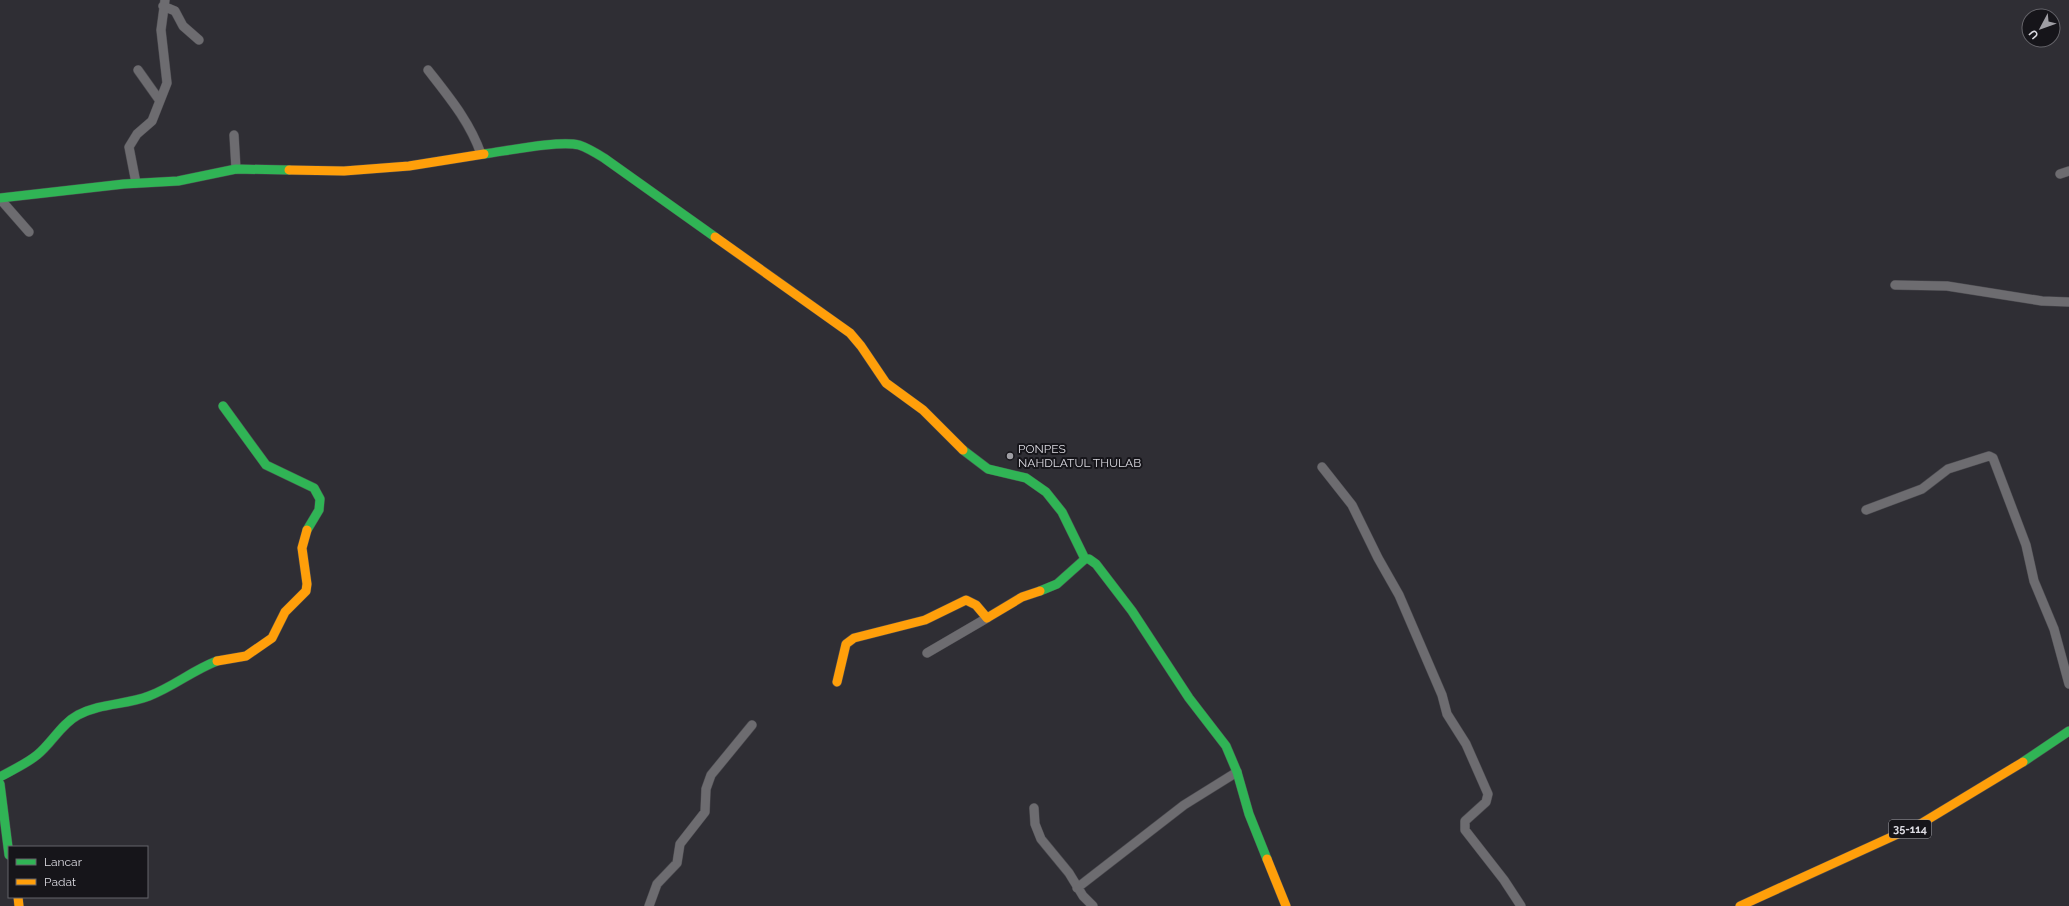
<svg xmlns="http://www.w3.org/2000/svg" width="2069" height="906" viewBox="0 0 2069 906" font-family="Raleway,sans-serif">
	<rect width="100%" height="100%" fill="#2f2e34"/>
	<g fill="none" stroke-linecap="round" stroke-linejoin="round">
		<g stroke="#4b4a4f" stroke-width="10">
			<path id="street" d="M 163,6 L 175,11 L 183,26 L 199,40
				M 138,70 L 160,101
				M 428,70 C 449,97 470,122 481,154
				M 234,135 L 236,169
				M 2060,174 L 2069,171
				M 136,183 L 129,147 L 137,134 L 152,121 L 167,83 L 161,30 L 165,0
				M 0,199 L 29,232
				M 1895,285 L 1947,286 L 2042,301 L 2069,302
				M 1322,467 L 1352,505 L 1378,558 L 1399,595 L 1442,695 L 1447,714 L 1466,744 L 1488,794 L 1486,802 L 1465,821 L 1465,830 L 1504,880 L 1521,906
				M 1866,510 L 1922,489 L 1948,469 L 1989,456 L 1993,458 L 2026,545 L 2034,581 L 2054,629 L 2069,684
				M 927,653 L 987,618
				M 1034,808 L 1035,824 L 1041,839 L 1069,873 L 1083,896 L 1093,906
				M 1077,888 L 1184,805 L 1237,772
				M 649,906 L 657,884 L 677,863 L 680,844 L 705,812 L 706,789 L 711,775 L 752,725"/>
		</g>
		<g stroke="#4b4a4f" stroke-width="10">
			<path id="fast" d="M 484,154 C 507,151 559,140 579,145 C 588,148 596,153 604,158 L 715,237
				M 0,198 L 124,184 L 178,181 L 236,169 L 289,170
				M 223,406 L 266,465 L 314,488 L 320,499 L 319,510 L 307,530
				M 963,450 L 988,469 L 1026,478 L 1046,492 L 1062,512 L 1085,559
				M 1040,591 L 1057,584 L 1085,559 L 1089,559 L 1096,564 L 1132,611 L 1189,698 L 1226,746 L 1237,772 L 1249,814 L 1267,859
				M 2023,762 L 2069,731
				M 0,777 C 12,770 26,764 37,755 C 52,743 61,724 78,715 C 101,703 126,705 149,696 C 173,687 193,670 217,661
				M 0,784 L 9,855"/>
		</g>
		<g stroke="#4b4a4f" stroke-width="10">
			<path id="slow" d="M 289,170 L 344,171 L 409,166 L 484,154
				M 715,237 L 850,333 L 861,346 L 886,383 L 923,410 L 963,450
				M 217,661 L 246,656 L 272,638 L 285,612 L 306,591 L 307,584 L 302,548 L 307,530
				M 837,682 L 846,644 L 854,638 L 925,620 L 966,600 L 976,605 L 987,618 L 1022,597 L 1040,591
				M 1267,859 L 1286,906
				M 18,897 L 19,906
				M 1740,906 L 1922,823 L 2023,762"/>
		</g>
		<use href="#street" stroke="#6d6c70" stroke-width="9"/>
		<use href="#fast" stroke="#30b455" stroke-width="9"/>
		<use href="#slow" stroke="#ff9f0a" stroke-width="9"/>
	</g>
	<circle fill="#9f9ea4" stroke="#16151a" stroke-width="1.5" cx="1010" cy="456" r="4"/>
	<g text-anchor="middle" dominant-baseline="central" stroke-width="4" stroke-linejoin="round" paint-order="stroke">
		<rect fill="#16151a" stroke="#a09fa5" stroke-width="1" x="1889" y="820" width="42" height="18" rx="3"/>
		<g font-size="11" font-weight="bold" fill="#dbdae1">
			<text x="1910" y="829">35-114</text>
		</g>
		<g font-size="12" fill="#dbdae1" stroke="#16151a" text-anchor="start">
			<text x="1018" y="449">PONPES<tspan x="1018" dy="14">NAHDLATUL THULAB</tspan></text>
		</g>
	</g>
	<rect x="8" y="846" width="140" height="52" fill="#16151a" stroke="#65646a"/>
	<rect x="16" y="859" width="20" height="6" fill="#30b455" stroke="#65646a"/>
	<text x="44" y="866" font-size="12" fill="#dbdae1">Lancar</text>
	<rect x="16" y="879" width="20" height="6" fill="#ff9f0a" stroke="#65646a"/>
	<text x="44" y="886" font-size="12" fill="#dbdae1">Padat</text>
	<g transform="translate(2041 28) rotate(229)"><circle r="19" fill="#16151a" stroke="#65646a"/>
	<path d="M0-3L7 15L0 10L-7 15Z" fill="#9f9ea4"/>
	<text y="-6" font-size="11" font-weight="bold" text-anchor="middle" fill="#dbdae1">U</text>
	</g>
</svg>
